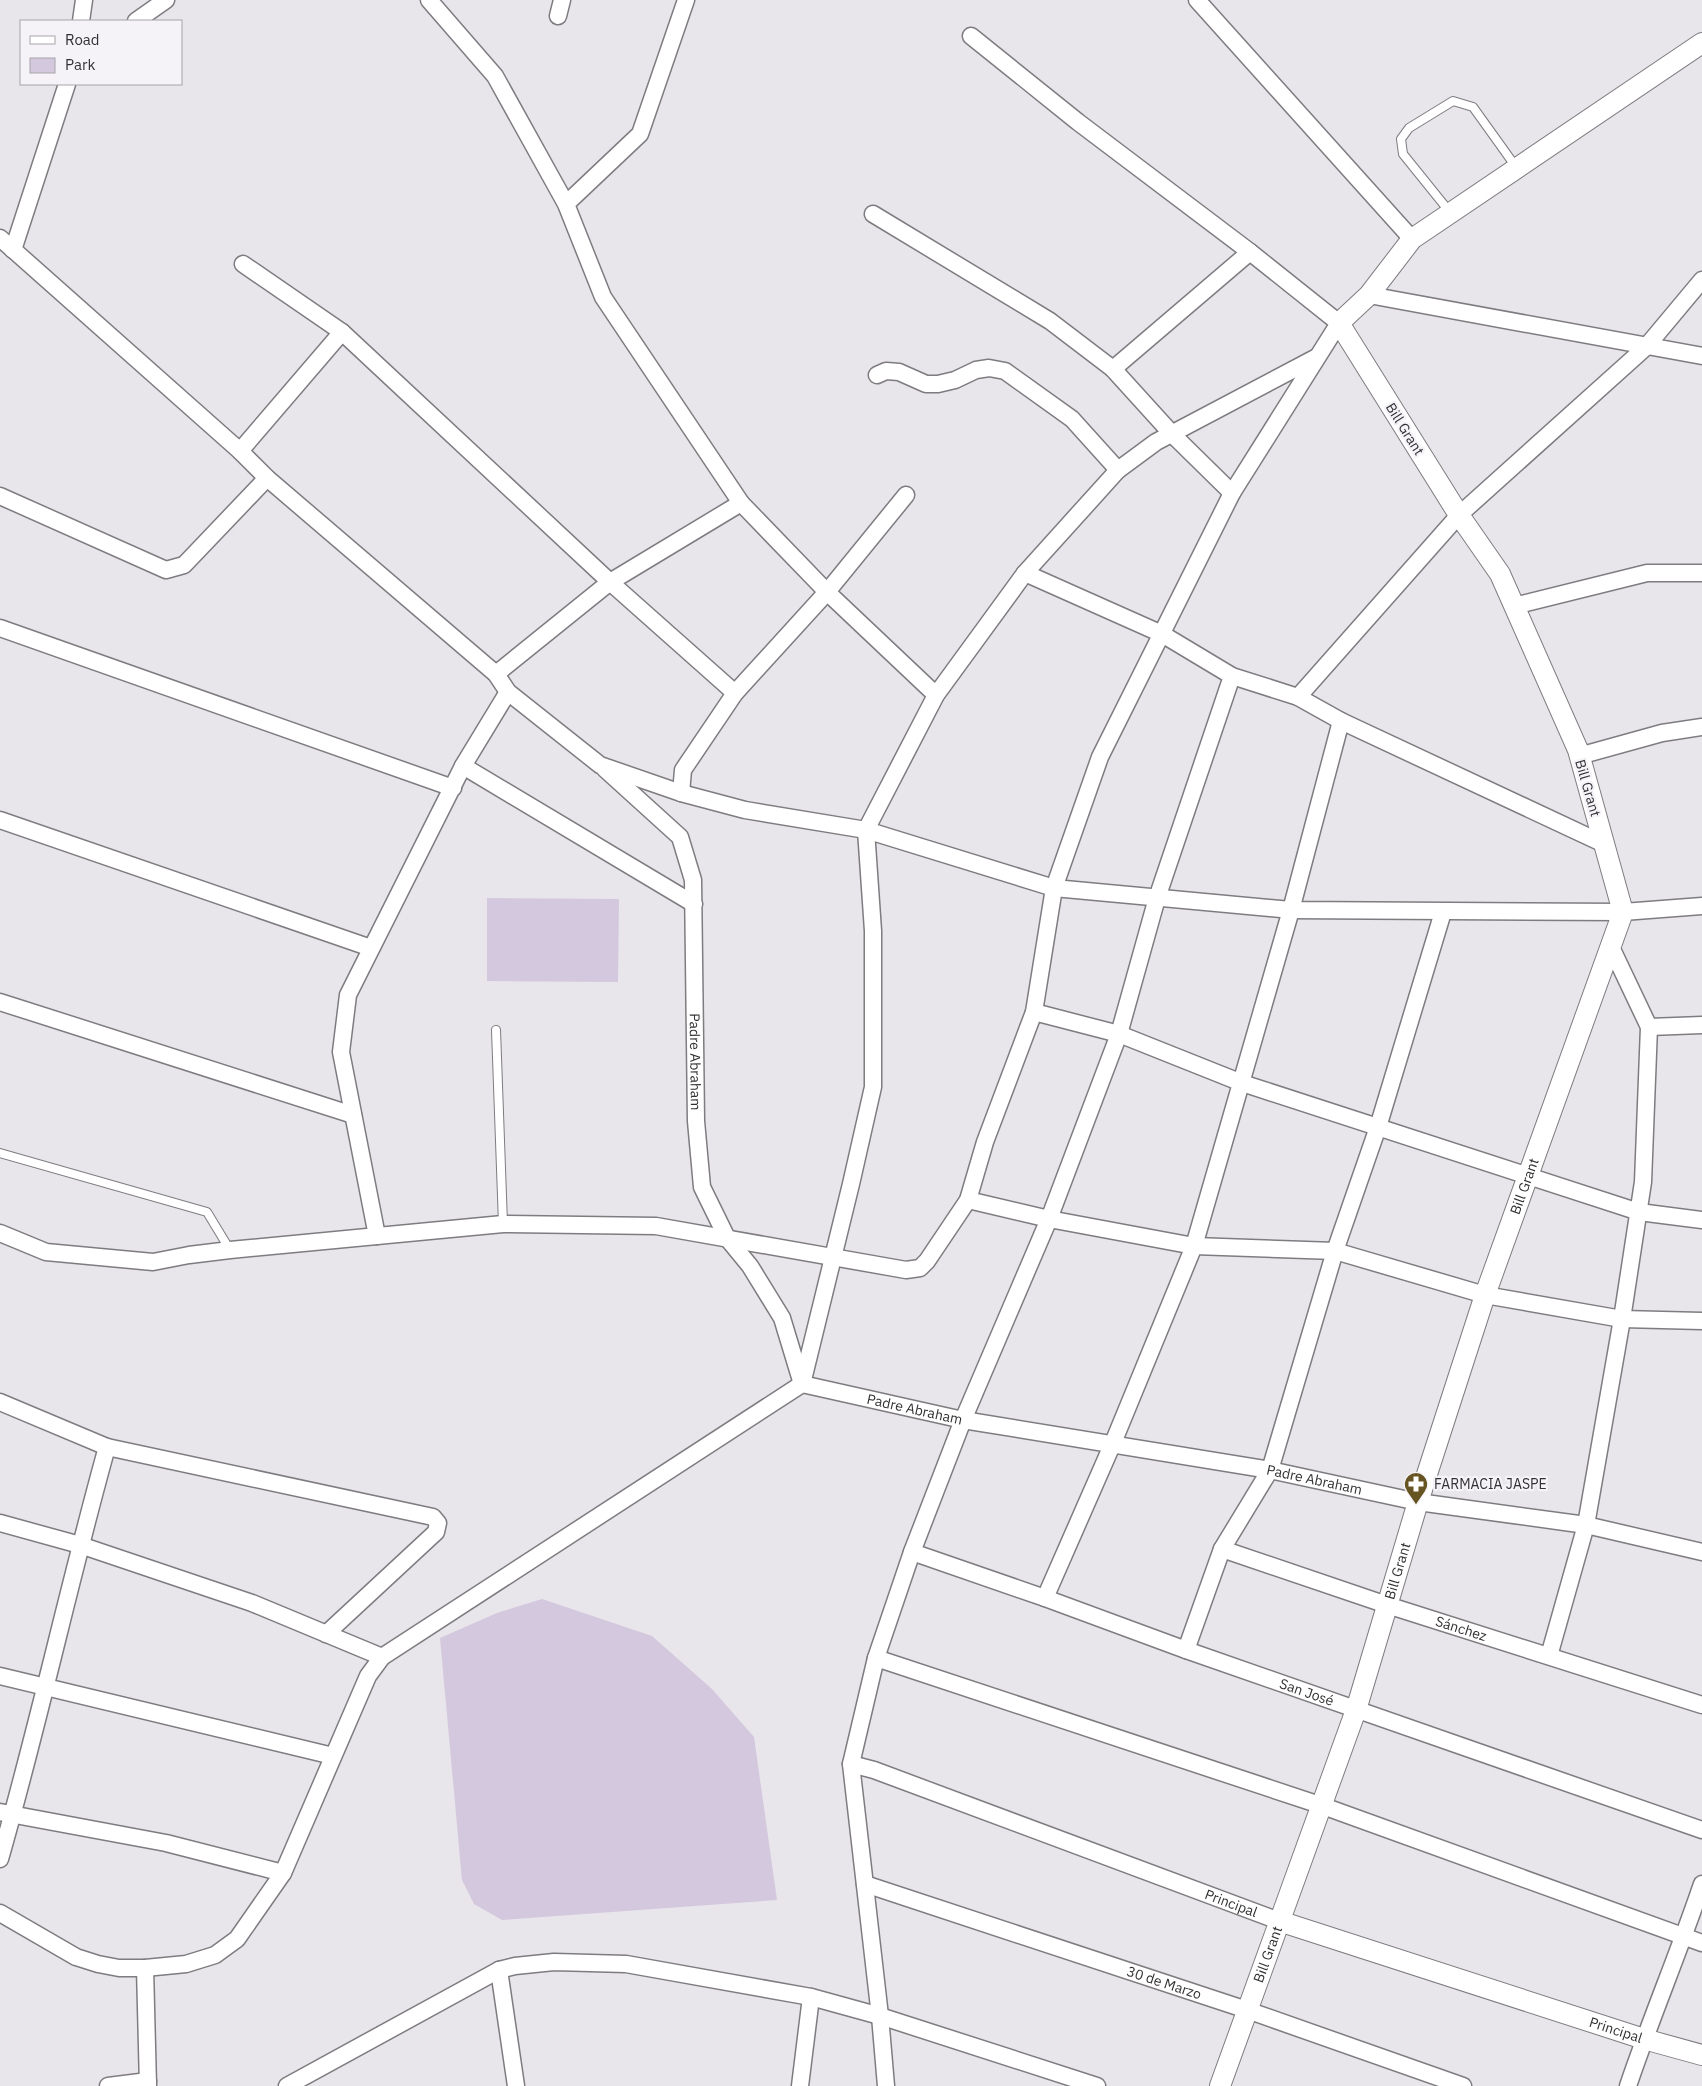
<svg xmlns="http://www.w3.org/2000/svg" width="1702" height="2086" viewBox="0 0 1702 2086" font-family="'IBM Plex Sans',sans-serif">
	<rect width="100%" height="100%" fill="#e8e5eb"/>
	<path fill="#d3c8de" d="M 487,898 L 619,899 L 618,982 L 487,981 Z
		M 542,1599 L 652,1636 L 712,1689 L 754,1737 L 777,1900 L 502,1920 L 474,1904 L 462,1880 L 440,1638 L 497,1613 Z"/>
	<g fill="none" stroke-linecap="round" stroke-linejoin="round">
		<g stroke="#7e7c80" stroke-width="10">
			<path id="service" d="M 1449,211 L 1403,154 L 1401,139 L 1409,128 L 1453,101 L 1473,107 L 1516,167
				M 496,1030 L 503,1224
				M 0,1153 L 207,1212 L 230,1250"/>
		</g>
		<g stroke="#7e7c80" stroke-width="19">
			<g id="minor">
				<path d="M 429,0 L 495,76 L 566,204 L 603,297 L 741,503 L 827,592 L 936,695"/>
				<path d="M 1197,0 L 1412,239"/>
				<path d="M 558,16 L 562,0"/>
				<path d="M 81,21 L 84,0"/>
				<path d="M 136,21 L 166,0"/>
				<path d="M 566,204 L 640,134 L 686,0"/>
				<path d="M 873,214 L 1050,321 L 1113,369 L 1172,434 L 1232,493"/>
				<path d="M 0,238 L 240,451 L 267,478 L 496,674 L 508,692 L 600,765 L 681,793 L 745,810 L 866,830 L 1054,888 L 1291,910 L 1623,912 L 1702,906"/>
				<path d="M 13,250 L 67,84"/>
				<path d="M 243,264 L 342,332 L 610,582 L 735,693"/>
				<path d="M 1369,295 L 1702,356"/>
				<path d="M 1113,369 L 1250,252"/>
				<path d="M 877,375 L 886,371 L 899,372 L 926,384 L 938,384 L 955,380 L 976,370 L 989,368 L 1005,371 L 1072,419 L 1118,470"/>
				<path d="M 240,451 L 342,332"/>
				<path d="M 0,496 L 166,570 L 184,565 L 267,478"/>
				<path d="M 1025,573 L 1162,634 L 1232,676 L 1298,697 L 1341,721 L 1604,844"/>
				<path d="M 1514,606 L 1647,573 L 1702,573"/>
				<path d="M 0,628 L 453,788"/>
				<path d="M 496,674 L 610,582 L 741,503"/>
				<path d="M 1298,697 L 1459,515 L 1646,347 L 1702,280"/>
				<path d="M 1579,756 L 1662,733 L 1702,727"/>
				<path d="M 463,766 L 694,904"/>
				<path id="s1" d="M 605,769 L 680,837 L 693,880 L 696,1121 L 702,1187 L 727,1238 L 750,1266 L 782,1318 L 802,1384 L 963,1420 L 1270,1470 L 1418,1502 L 1586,1525 L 1702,1552"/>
				<path d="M 681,793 L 683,770 L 735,693 L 827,592 L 906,495"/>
				<path d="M 0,820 L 371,948"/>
				<path d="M 0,1002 L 353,1115"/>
				<path d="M 1034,1012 L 1119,1034 L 1242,1083 L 1639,1212 L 1702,1220"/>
				<path d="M 1649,1027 L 1702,1025"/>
				<path d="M 968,1200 L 1049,1219 L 1194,1246 L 1335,1251 L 1485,1295 L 1622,1319 L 1702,1321"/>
				<path d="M 0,1233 L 46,1252 L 153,1262 L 189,1255 L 230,1250 L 503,1224 L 656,1226 L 906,1270 L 920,1268 L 927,1261 L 968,1200 L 985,1142 L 1034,1012 L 1054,888 L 1100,757 L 1232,493 L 1339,323 L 1250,252 L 1078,122 L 971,36"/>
				<path d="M 377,1236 L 341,1052 L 348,995 L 463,766 L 508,692"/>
				<path d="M 0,1402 L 107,1447 L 433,1517 L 438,1523 L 436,1532 L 326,1634"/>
				<path d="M 0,1523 L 80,1545 L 252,1603 L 382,1657"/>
				<path id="s2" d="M 1222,1549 L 1387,1605 L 1702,1705"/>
				<path id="s3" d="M 912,1552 L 1045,1598 L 1186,1650 L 1702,1830"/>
				<path d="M 1045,1598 L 1113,1443 L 1194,1246 L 1291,910 L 1341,721"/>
				<path d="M 1186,1650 L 1222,1549 L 1270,1470 L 1335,1251 L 1378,1127 L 1443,912"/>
				<path d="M 1549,1656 L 1586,1525 L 1622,1319 L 1643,1182 L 1649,1027 L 1611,947"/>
				<path d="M 876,1658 L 1323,1806 L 1702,1943"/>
				<path d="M 0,1676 L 333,1756"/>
				<path id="s4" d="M 851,1764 L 874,1770 L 1279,1921"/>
				<path d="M 0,1812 L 166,1843 L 283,1873"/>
				<path d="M 0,1859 C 39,1723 69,1583 107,1447"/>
				<path id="s5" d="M 865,1884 L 1247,2010 L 1463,2086"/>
				<path d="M 0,1913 L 76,1957 L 98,1964 L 119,1968 L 145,1968 L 186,1964 L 215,1955 L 237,1939 L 283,1873 L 368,1676 L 382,1657 L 802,1384 L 851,1184 L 873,1087 L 873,931 L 866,830 L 936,695 L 1025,573 L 1118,470 L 1156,442 L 1317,357"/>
				<path d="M 145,1968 L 148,2086"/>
				<path d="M 499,1970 L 516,2086"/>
				<path d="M 108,2086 L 148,2081"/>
				<path d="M 287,2086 L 499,1970 L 515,1966 L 554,1962 L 626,1964 L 811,1997 L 880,2016 L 1097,2086"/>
				<path d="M 800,2086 L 811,1997"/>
				<path d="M 886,2086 L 880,2016 L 851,1764 L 876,1658 L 912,1552 L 963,1420 L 1049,1219 L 1119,1034 L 1157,898 L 1232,676"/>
				<path d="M 1628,2086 C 1651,2018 1679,1952 1702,1884"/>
			</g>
		</g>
		<g stroke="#7e7c80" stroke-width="22">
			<g id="tertiary">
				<path id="s6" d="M 1279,1921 L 1644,2039 L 1702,2055"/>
				<path id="s7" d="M 1220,2086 L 1356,1710 L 1418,1502 L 1485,1295 L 1623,912 L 1578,750 L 1500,574 L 1459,515 L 1339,323 L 1369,295 L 1412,239 L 1702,43"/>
			</g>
		</g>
		<use href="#service" stroke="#fff" stroke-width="8"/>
		<use href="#minor" stroke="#fff" stroke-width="16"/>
		<use href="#tertiary" stroke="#fff" stroke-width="20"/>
	</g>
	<defs>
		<g id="pharmacy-pin" transform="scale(1.25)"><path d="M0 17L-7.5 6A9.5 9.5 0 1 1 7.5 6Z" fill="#665422" stroke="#f5f3f8"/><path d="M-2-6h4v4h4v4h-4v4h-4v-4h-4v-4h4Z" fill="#fff"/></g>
	</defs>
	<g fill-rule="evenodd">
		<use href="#pharmacy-pin" x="1416" y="1484"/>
	</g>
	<g text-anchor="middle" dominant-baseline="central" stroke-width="4.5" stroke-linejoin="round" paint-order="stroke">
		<g font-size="14" fill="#323133" stroke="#f5f3f8">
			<text transform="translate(1405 429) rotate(58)">Bill Grant</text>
			<text transform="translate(1588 788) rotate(74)">Bill Grant</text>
			<text stroke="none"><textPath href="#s1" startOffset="328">Padre Abraham</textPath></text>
			<text stroke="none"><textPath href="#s7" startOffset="950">Bill Grant</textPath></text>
			<text stroke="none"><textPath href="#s1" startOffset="792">Padre Abraham</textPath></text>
			<text stroke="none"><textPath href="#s1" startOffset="1198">Padre Abraham</textPath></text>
			<text stroke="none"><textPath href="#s7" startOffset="545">Bill Grant</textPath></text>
			<text stroke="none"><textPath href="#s2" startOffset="252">Sánchez</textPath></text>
			<text stroke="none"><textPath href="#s3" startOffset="419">San José</textPath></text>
			<text stroke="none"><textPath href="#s4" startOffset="405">Principal</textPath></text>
			<text stroke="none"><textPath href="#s7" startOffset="140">Bill Grant</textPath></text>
			<text stroke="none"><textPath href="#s5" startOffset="315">30 de Marzo</textPath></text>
			<text stroke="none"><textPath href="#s6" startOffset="354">Principal</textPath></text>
		</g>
		<g font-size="14" fill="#323133" stroke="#f5f3f8" text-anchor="start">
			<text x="1434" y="1484">FARMACIA JASPE</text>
		</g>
	</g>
	<rect x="20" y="20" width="162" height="65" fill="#f5f3f8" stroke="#a7a5a9"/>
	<rect x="30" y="36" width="25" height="8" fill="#ffffff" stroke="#a7a5a9"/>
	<text x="65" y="45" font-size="15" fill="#323133">Road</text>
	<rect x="30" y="58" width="25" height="15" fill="#d3c8de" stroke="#a7a5a9"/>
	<text x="65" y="70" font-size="15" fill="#323133">Park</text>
</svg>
